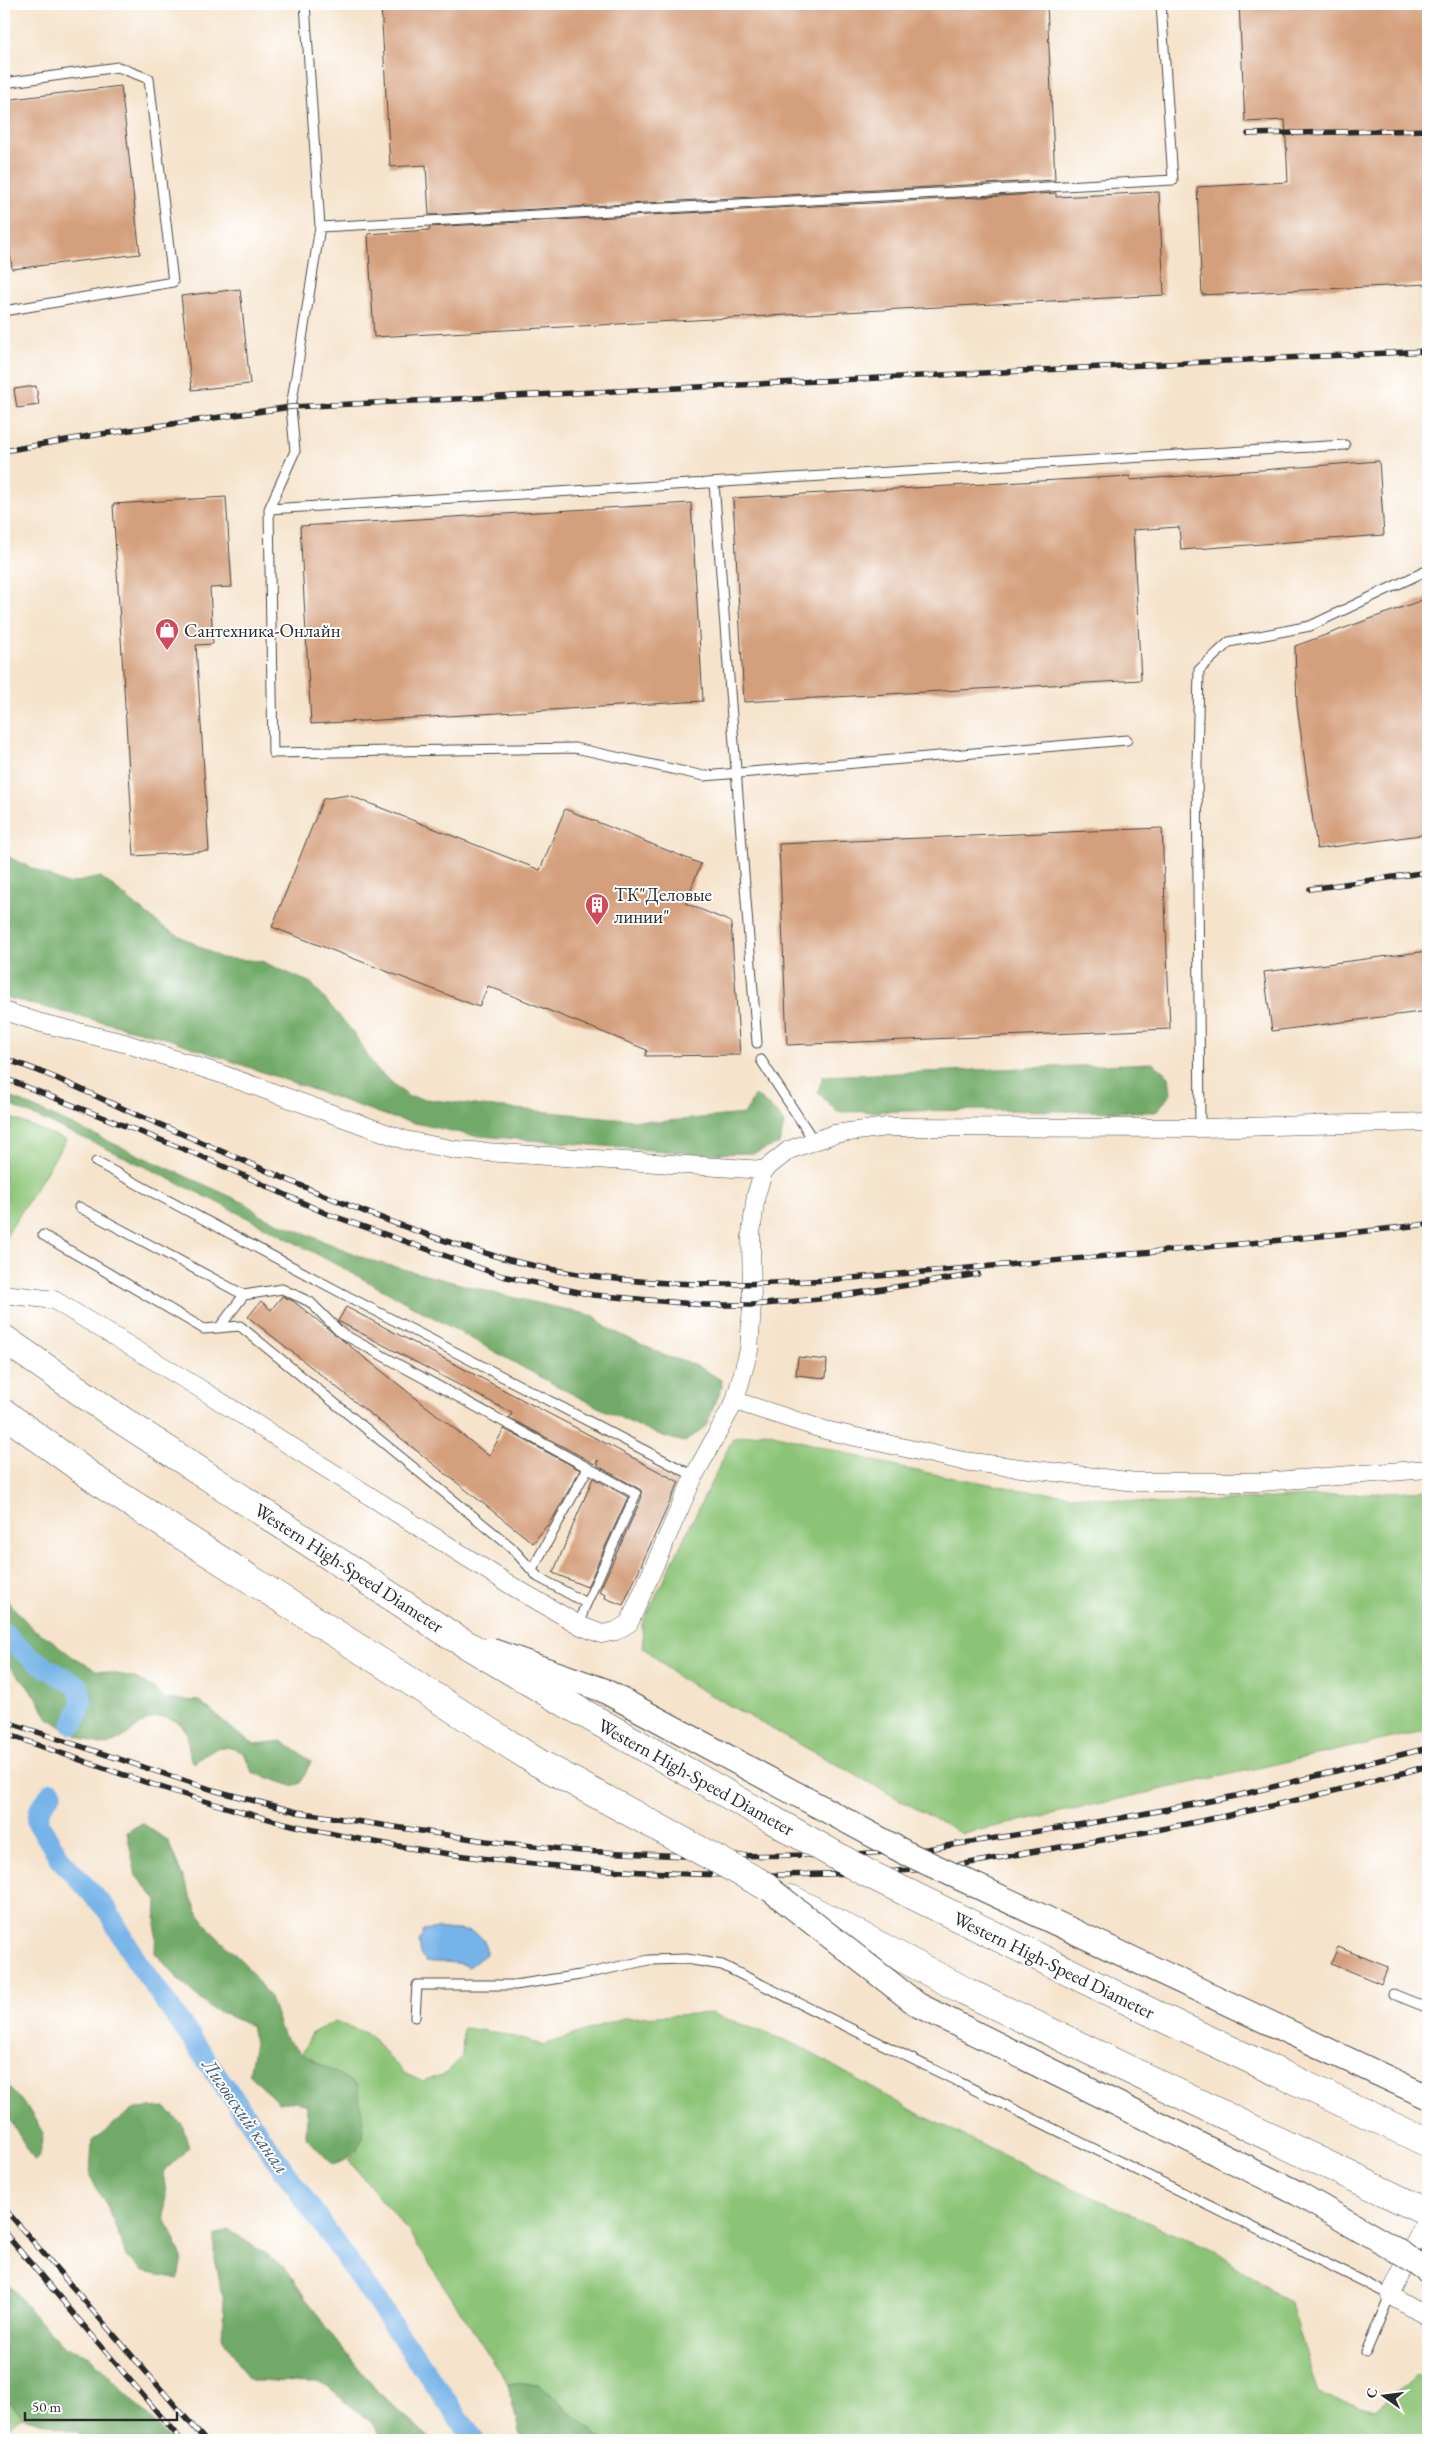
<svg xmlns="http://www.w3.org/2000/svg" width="1432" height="2444" viewBox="0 0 1432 2444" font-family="'EB Garamond',serif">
	<rect width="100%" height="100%" fill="#fff"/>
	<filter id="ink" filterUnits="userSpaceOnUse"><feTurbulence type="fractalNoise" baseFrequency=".02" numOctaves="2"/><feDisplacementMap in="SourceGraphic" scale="10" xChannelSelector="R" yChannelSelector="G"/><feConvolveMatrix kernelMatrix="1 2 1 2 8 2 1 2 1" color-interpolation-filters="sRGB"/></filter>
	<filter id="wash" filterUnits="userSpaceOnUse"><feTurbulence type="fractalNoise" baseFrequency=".0096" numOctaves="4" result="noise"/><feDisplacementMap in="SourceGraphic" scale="20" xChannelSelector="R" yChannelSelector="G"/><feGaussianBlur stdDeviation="1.12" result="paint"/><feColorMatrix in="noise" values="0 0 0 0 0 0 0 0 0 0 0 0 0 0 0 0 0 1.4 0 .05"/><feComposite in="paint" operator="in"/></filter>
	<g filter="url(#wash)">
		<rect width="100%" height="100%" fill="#f5e3cb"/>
		<path fill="#8cc477" stroke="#5c7851" d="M 4,1115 L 66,1140 L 4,1240 Z
			M 766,1432 L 901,1468 L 1022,1490 L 1159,1504 L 1428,1490 L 1428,1730 L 962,1834 L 678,1677 L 643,1647 L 642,1624 L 733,1438 Z
			M 711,2013 L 795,2044 L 911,2110 L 1032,2169 L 1167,2231 L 1210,2248 L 1291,2304 L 1318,2393 L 1375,2409 L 1416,2375 L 1428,2380 L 1428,2440 L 602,2440 L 538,2384 L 508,2384 L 408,2231 L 348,2160 L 358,2151 L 302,2054 L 312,2033 L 335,2021 L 370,2035 L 403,2072 L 423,2082 L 446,2073 L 462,2057 L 463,2028 L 500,2033 L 543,2045 L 623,2018 Z
			M 4,2395 L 22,2417 L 4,2432 Z"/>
		<path fill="#71aa68" stroke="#4e6a4a" d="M 4,855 L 66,884 L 101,877 L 163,927 L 221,958 L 261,961 L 311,983 L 353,1032 L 376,1069 L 409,1097 L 483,1106 L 658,1122 L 744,1114 L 756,1095 L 778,1114 L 784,1124 L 779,1144 L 754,1153 L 700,1154 L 469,1135 L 393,1118 L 166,1038 L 4,997 Z
			M 1153,1063 L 1169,1076 L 1171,1094 L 1156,1112 L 979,1110 L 837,1112 L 818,1092 L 823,1076 Z
			M 4,1094 L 247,1204 L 260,1215 L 369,1260 L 498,1294 L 595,1316 L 607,1328 L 668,1357 L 686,1361 L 705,1370 L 721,1380 L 722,1387 L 706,1426 L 685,1442 C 655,1436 628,1421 600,1408 C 541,1379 484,1345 425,1313 C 288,1237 148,1164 4,1103 Z
			M 4,1597 L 33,1629 L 50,1639 L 74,1658 L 96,1670 L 133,1677 L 152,1687 L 164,1699 L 200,1701 L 237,1733 L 255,1744 L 282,1741 L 311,1761 L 301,1783 L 292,1786 L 252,1772 L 244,1753 C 219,1742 215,1747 194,1763 C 182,1747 197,1729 171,1719 C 141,1707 126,1752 96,1743 C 81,1739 61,1728 49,1718 C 43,1713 41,1704 37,1698 C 27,1684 15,1673 4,1661 Z
			M 142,1823 L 168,1841 L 197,1911 L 212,1932 L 245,1964 L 270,1998 L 283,2035 L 302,2054 L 358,2085 C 361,2121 376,2152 332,2164 L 306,2137 L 307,2105 L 296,2101 L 278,2103 L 249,2074 L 255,2043 L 251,2026 L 209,2007 L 180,1981 L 155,1953 L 157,1900 L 136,1876 L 127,1832 Z
			M 4,2083 L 26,2105 L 43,2133 L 39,2157 L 34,2160 L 4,2110 Z
			M 165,2107 L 182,2124 L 189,2148 L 163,2172 L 166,2193 L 165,2218 L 182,2257 L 178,2279 L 144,2271 L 126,2256 L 110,2212 L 90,2177 L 92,2141 L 133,2109 Z
			M 229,2230 L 285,2267 L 327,2329 L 378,2392 L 432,2440 L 383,2440 L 371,2422 L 321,2382 L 250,2381 L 222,2337 L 224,2301 L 214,2254 L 214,2236 Z
			M 4,2277 L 38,2320 L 65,2347 L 90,2356 L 171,2440 L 84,2440 L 77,2432 L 22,2417 L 4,2395 Z
			M 508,2384 L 538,2384 L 602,2440 L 526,2440 L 520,2435 Z"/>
		<path fill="#76b3e8" stroke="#506f8a" d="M 439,1928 C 459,1932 488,1926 486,1954 L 469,1967 C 456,1960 441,1964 426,1961 L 420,1954 L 419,1941 L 423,1936 L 423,1930 Z"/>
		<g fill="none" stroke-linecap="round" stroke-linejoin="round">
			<path stroke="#76b3e8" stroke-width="21" d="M 4,1633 C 27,1659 50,1669 79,1687 L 82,1703 L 73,1724
				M 52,1792 L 40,1809 L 37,1822 L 62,1861 L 107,1910 L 136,1960 L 474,2440"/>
		</g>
		<g id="blocks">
			<path fill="#d49f7b" d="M 381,4 L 1047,4 L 1055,180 L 429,215 L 426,165 L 390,167 Z
				M 1239,4 L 1428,4 L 1428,284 L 1202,295 L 1197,187 L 1288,182 L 1285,120 L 1245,122 Z
				M 121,86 L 140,254 L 12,269 L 4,196 L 4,100 Z
				M 1159,192 L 1164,295 L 374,337 L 368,234 L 430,230 L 429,227 L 1056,193 L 1056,197 Z
				M 240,289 L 250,384 L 192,390 L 181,296 Z
				M 36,386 L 39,405 L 17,408 L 14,389 Z
				M 1379,461 L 1384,535 L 1181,550 L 1179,527 L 1133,530 L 1141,680 L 744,702 L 733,498 L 1130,476 L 1130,480 Z
				M 226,497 L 232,587 L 210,588 L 213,644 L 196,645 L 209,851 L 134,856 L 113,504 Z
				M 691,503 L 703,701 L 311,724 L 300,526 Z
				M 1428,598 L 1428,834 L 1317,849 L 1297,706 L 1295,646 Z
				M 348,795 L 540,870 L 565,809 L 701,864 L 685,903 L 731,922 L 740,1055 L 645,1056 L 647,1050 L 488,986 L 479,1007 L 272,927 L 323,799 Z
				M 1162,828 L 1170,1029 L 787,1045 L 779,844 Z
				M 1428,951 L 1428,1011 L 1272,1031 L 1264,972 Z
				M 282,1296 L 293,1301 L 489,1456 L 504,1429 L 580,1470 L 555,1515 L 533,1543 L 248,1317 L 261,1301 L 271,1310 Z
				M 346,1307 L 679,1482 L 623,1605 L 605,1598 L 606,1595 L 599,1592 L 642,1497 L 641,1490 L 598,1466 L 598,1460 L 595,1464 L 510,1418 L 512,1413 L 338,1321 Z
				M 798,1357 L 827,1360 L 826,1378 L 796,1375 Z
				M 593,1478 L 628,1497 L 587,1587 L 553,1573 Z
				M 1338,1947 L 1388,1967 L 1381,1984 L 1331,1963 Z"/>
		</g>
	</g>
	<g filter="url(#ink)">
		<use href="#blocks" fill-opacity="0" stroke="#494743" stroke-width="1"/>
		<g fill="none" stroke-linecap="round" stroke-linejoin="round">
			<g stroke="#494743" stroke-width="11">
				<path id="service" d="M 305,4 L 320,227
					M 4,83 L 118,67 L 149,79 L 173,282 L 4,311
					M 714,483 L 757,1043
					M 269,509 L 1345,445
					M 1127,740 L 704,776 L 575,748 L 273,753 L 269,509 L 295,451 L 291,407 L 320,227 L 1173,180 L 1161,4
					M 761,1060 L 814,1141
					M 1200,1128 L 1197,763 L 1199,670 L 1229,642 L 1310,626 L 1428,570
					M 96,1162 L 349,1297 L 694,1476
					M 79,1207 L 244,1295 L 282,1289 L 310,1302 L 341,1333 L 636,1494 L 583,1611 L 581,1626
					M 43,1235 L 204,1329 L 240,1326 L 511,1547 L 538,1577 L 586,1603
					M 219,1328 L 244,1295
					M 532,1570 L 588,1468
					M 1393,1994 L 1428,2008
					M 415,2017 L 417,1985 L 515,1985 L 580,1975 L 649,1960 L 687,1959 L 722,1965 L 1390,2295 L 1366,2352"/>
			</g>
			<g stroke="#494743" stroke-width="19">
				<path id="minor" d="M 4,1011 L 41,1023 L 124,1043 L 221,1074 L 405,1140 L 456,1150 L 764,1170
					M 4,1294 L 54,1300 L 199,1388 L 512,1586 L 581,1626 L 602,1634 L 616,1631 L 629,1623 L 694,1476 L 735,1401 L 749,1350 L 752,1305 L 751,1234 L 756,1195 L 764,1170 L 789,1150 L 834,1134 L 887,1127 L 1200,1128 L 1428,1122
					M 735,1401 L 825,1430 L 963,1461 L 1136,1482 L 1261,1482 L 1428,1469
					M 1428,2216 L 1390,2295 L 1428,2317"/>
			</g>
			<g stroke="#494743" stroke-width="29">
				<path id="motorway" d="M 4,1339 L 117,1417 L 452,1636
					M 4,1413 L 106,1487 L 537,1762
					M 791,1899 L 965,1991 L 1428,2213"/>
			</g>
			<use href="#service" stroke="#fff" stroke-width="9"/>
			<use href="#minor" stroke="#fff" stroke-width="18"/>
			<use href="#motorway" stroke="#fff" stroke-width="28"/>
			<g stroke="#2b2b2b" stroke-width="5.5">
				<path id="rail" d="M 1248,134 L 1428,130
					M 4,451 L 95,435 L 291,407 L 1428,351
					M 1310,889 L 1428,872
					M 4,1059 C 49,1072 96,1097 140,1116 C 264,1168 387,1229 518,1262 C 669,1300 828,1280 980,1267 C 1130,1254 1279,1242 1428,1224
					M 4,1078 L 201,1156 L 325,1213 L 390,1236 L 502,1276 L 593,1295 L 705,1305 L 752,1305 L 819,1299 L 978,1274
					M 4,1721 L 213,1790 L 297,1812 L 486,1841 L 581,1851 L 684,1856 L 843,1855 L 927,1849 L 1121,1818 L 1236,1796 L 1428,1748
					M 4,1733 C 100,1767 197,1802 296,1826 C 450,1861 610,1875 767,1875 C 826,1874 885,1874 942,1867 C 976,1863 1010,1855 1043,1850 C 1173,1829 1301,1802 1428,1766
					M 4,2208 L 205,2440
					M 4,2232 L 181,2440"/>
			</g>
			<use href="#rail" stroke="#fff" stroke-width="4" stroke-dasharray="11" stroke-linecap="butt"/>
			<g stroke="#494743" stroke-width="26" stroke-linecap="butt">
				<path id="secondary-bridge" d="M 490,1650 L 603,1690 L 904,1852 L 1428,2097
					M 766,1886 L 918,2005 L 1297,2193 L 1403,2254 L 1428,2272"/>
			</g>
			<g stroke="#494743" stroke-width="29" stroke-linecap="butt">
				<path id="motorway-bridge" d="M 452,1636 L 562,1701 L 865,1872 L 1171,2022 L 1428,2143
					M 537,1762 L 766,1886"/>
			</g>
			<use href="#secondary-bridge" stroke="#fff" stroke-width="24"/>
			<use href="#motorway-bridge" stroke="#fff" stroke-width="28"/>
		</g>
	</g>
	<defs>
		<g id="shop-pin" transform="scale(1.25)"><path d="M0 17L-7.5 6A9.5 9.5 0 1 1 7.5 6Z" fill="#d1495b" stroke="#fff"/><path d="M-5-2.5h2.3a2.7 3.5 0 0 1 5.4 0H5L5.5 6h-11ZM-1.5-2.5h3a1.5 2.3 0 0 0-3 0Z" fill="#fff"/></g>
		<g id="building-pin" transform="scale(1.25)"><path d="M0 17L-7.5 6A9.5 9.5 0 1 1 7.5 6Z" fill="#d1495b" stroke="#fff"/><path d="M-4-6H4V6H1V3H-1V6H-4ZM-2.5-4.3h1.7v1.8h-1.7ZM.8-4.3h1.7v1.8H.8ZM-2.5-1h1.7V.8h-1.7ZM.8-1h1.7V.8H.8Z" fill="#fff"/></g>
	</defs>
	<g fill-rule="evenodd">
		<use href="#shop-pin" x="167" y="630"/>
		<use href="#building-pin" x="597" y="905"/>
	</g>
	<g text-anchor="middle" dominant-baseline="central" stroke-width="4" stroke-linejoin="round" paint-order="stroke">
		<g font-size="19" fill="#2b2b2b" stroke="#fff" text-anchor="start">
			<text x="184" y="630">Сантехника-Онлайн</text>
			<text x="614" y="894">ТК"Деловые<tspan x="614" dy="22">линии"</tspan></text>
		</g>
		<g font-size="19" fill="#2b2b2b" stroke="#fff">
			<text transform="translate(349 1568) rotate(33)">Western High-Speed Diameter</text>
			<text transform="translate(696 1777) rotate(29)">Western High-Speed Diameter</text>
			<text transform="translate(1054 1965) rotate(26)">Western High-Speed Diameter</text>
		</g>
		<g font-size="20" font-style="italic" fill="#455b6d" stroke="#fff">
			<text transform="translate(246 2116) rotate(55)">Лиговский канал</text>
		</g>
	</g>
	<rect width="1432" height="2444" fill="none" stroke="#fff" stroke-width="20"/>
	<g transform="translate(1384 2396) rotate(284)" stroke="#ffffff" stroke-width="4" paint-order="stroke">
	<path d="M0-4L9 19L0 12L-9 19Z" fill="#2b2b2b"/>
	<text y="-8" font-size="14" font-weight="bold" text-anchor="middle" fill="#2b2b2b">С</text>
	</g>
	<path d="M25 2412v8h152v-8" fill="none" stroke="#2b2b2b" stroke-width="2.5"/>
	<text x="32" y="2412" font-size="15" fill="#2b2b2b" stroke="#ffffff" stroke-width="4" paint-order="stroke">50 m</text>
</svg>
